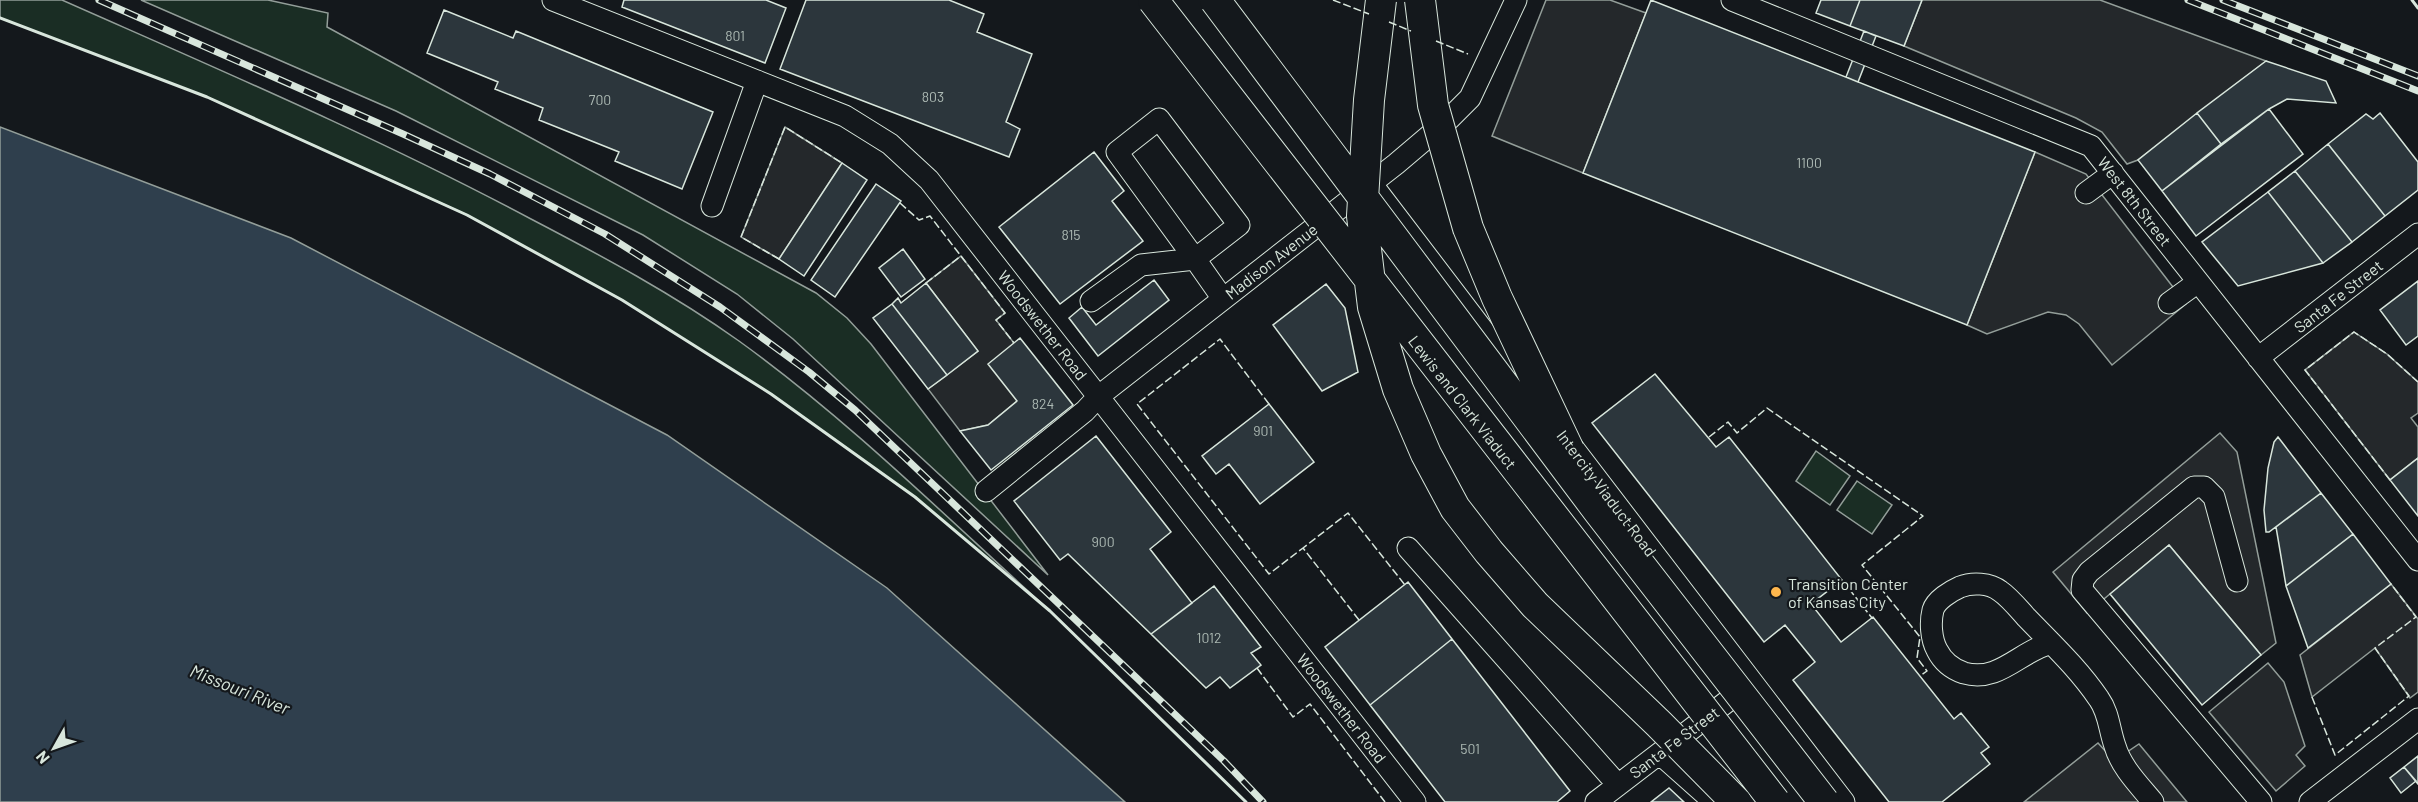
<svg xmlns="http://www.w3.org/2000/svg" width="2418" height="802" viewBox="0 0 2418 802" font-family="Barlow,sans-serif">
	<rect width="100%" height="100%" fill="#14181c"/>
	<path fill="#1a2d24" stroke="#939e99" stroke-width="1.5" d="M 0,0 L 62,0 C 220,70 379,138 531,219 C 602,256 673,294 739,341 C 850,421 948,519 1050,611 L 915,497 L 771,394 L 622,300 L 467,215 L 207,97 L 0,18 Z
		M 141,0 L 268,0 L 328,13 L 327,27 L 816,293 L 847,318 L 871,344 L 1048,575 L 793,339 L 737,294 L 643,235 L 396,111 Z
		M 1816,451 L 1850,476 L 1830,505 L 1796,481 Z
		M 1857,481 L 1892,505 L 1872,534 L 1837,510 Z"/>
	<path fill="#24282b" stroke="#939e99" stroke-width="1.5" d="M 1546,0 L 1610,0 L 1646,13 L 1583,173 L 1492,136 Z
		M 1922,0 L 2100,0 L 2266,61 L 2138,160 L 2127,164 L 2102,132 L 2076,118 L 1904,46 Z
		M 785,127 L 842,163 L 779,259 L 741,237 Z
		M 2035,152 L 2086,174 L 2186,304 L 2112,365 L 2079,324 L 2066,315 L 2048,312 L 1987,334 L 1967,325 Z
		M 961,256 L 1005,313 L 996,320 L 1014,343 L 1017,401 L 988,425 L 960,431 L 928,389 L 978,351 L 926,283 Z
		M 2354,332 L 2387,354 L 2418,382 L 2418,413 L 2411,418 L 2418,427 L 2418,458 L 2390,480 L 2305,370 Z
		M 2220,433 L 2237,452 L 2276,643 L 2261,655 L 2169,545 L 2087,613 L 2053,572 Z
		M 2391,584 L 2418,619 L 2418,692 L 2410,698 L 2375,648 L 2312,697 L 2300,655 Z
		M 2268,663 L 2284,682 L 2305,746 L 2296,755 L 2305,766 L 2276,791 L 2209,712 Z
		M 2098,743 L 2108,754 L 2127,752 L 2139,744 L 2187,802 L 2024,802 Z"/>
	<path fill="#2f3f4d" stroke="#939e99" stroke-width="1.5" d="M 0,127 L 291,238 L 667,435 L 887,588 L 1125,802 L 0,802 Z"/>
	<path fill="#2c363c" stroke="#d8e6dc" stroke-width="1.5" d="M 624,0 L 766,0 L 786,8 L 765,63 L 622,7 Z
		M 806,0 L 949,0 L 984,14 L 977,32 L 1032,54 L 1006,122 L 1020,129 L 1009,157 L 780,69 Z
		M 1651,0 L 2035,152 L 1967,325 L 1583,173 Z
		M 1821,0 L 1860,0 L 1850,26 L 1816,13 Z
		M 1860,0 L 1922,0 L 1904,46 L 1850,26 Z
		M 444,10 L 513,38 L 516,31 L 713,112 L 682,189 L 615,161 L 619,152 L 539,120 L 543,108 L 495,89 L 498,82 L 427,53 Z
		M 1864,31 L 1876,36 L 1858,82 L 1846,77 Z
		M 2266,61 L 2326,81 L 2336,103 L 2287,99 L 2269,109 L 2221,144 L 2197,113 Z
		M 2269,109 L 2303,154 L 2196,236 L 2162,191 Z
		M 2197,113 L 2221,144 L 2162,191 L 2138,160 Z
		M 2380,113 L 2418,162 L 2418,190 L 2385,216 L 2328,144 L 2366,114 L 2373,119 Z
		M 2328,144 L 2385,216 L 2352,242 L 2295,171 Z
		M 1094,152 L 1124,191 L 1112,201 L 1143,241 L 1060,304 L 999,227 Z
		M 842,163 L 867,180 L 804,276 L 779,259 Z
		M 2295,171 L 2352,242 L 2323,263 L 2268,192 Z
		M 876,184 L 901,201 L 835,297 L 811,280 Z
		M 2268,192 L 2323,263 L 2238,286 L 2202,242 Z
		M 903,249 L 925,279 L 901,297 L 879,268 Z
		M 1154,280 L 1169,300 L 1098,356 L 1069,318 L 1082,307 L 1096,325 Z
		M 2418,281 L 2418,336 L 2406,345 L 2380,310 Z
		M 926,283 L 978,351 L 947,375 L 892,304 L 898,298 L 901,303 Z
		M 1326,284 L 1345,308 L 1358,372 L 1322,391 L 1273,325 Z
		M 892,304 L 947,375 L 928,389 L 873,318 Z
		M 1020,338 L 1073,405 L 991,470 L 960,431 L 988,425 L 1017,401 L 988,364 Z
		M 1655,374 L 1716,447 L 1729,437 L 1842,580 L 1811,604 L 1841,642 L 1873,617 L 1954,719 L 1961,713 L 1989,747 L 1981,753 L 1990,764 L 1942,802 L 1889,802 L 1793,680 L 1815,662 L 1785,625 L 1764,642 L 1592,423 Z
		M 1269,404 L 1314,462 L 1260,504 L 1229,464 L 1216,474 L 1202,456 Z
		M 1096,436 L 1171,532 L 1150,549 L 1192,603 L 1151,634 L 1068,554 L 1060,560 L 1014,501 Z
		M 2278,437 L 2321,493 L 2269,532 L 2266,532 L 2264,510 L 2268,468 L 2274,442 Z
		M 2418,458 L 2418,516 L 2390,480 Z
		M 2321,493 L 2353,534 L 2286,586 L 2276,527 Z
		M 2353,534 L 2391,584 L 2308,648 L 2286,586 Z
		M 2169,545 L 2261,655 L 2202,705 L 2110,594 Z
		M 1408,582 L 1452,639 L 1370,705 L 1325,647 Z
		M 1214,586 L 1261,647 L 1251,653 L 1261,665 L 1230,688 L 1220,677 L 1206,688 L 1151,634 Z
		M 1452,639 L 1570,791 L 1557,802 L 1445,802 L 1370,705 Z
		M 2418,756 L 2418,784 L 2404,767 Z
		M 2404,767 L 2416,781 L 2401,793 L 2390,778 Z
		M 1669,788 L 1684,802 L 1651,802 Z"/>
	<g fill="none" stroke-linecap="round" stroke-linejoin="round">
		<g stroke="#d8e6dc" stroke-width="23">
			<path id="minor" d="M 553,0 L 845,116 L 890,144 L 929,180 L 1415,802
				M 1732,0 L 2091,146 L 2418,560
				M 1371,183 L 1534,397
				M 2086,193 L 2113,173
				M 712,206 L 757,81
				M 1091,301 L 1141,265 L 1195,259 L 1117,152 L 1159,119 L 1239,225 L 1195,259 L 1223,299
				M 2169,303 L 2198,282
				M 2258,358 L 2418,234
				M 1564,436 L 1844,802
				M 986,491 L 1085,411 L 1099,396 L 1396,164 L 1449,119 L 1470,98 L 1516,0
				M 1408,548 L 1618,785
				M 2237,581 L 2214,497 L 2204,487 L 2194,487 L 2089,572 L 2083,580 L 2082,590 L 2261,802
				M 2051,643 C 2020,651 1999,683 1964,673 C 1952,669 1943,662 1937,650 C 1931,639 1930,622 1933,610 C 1936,600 1951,591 1960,587 C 1972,582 1990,583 2000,591 C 2009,597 2018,608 2026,617 C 2051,643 2078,668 2099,699 C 2109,713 2109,729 2115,746 C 2121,767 2139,785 2153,802
				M 1660,754 L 1714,802
				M 1596,802 L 1750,684
				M 2310,802 L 2418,719"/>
		</g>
		<use href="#minor" stroke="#14181c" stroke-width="21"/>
		<g stroke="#d8e6dc" stroke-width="7">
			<path id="rail" d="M 99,0 L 403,134 L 490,174 L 605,234 L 720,307 L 809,372 L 855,410 L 1224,761 L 1263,802
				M 2188,0 L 2418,91
				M 2223,0 L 2418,76"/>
		</g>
		<use href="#rail" stroke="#14181c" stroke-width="4.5" stroke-dasharray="14" stroke-linecap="butt"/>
		<g stroke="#d8e6dc" stroke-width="32" stroke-linecap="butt">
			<path id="highway-bridge" d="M 1153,0 L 1775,802
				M 1215,0 L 1599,512 L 1824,802
				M 1381,0 L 1369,100 L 1362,216 L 1373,307 L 1398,389 L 1426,454 L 1455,508 L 1489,552 L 1535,605 L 1659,724 L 1736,802
				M 1420,0 L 1433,105 L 1468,228 L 1497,298 L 1569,450"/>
		</g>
		<use href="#highway-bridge" stroke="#14181c" stroke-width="30"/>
		<path stroke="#d8e6dc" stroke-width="1.5" stroke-dasharray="8 3" stroke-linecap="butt" d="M 1333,0 L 1369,14
			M 1389,22 L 1411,31
			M 1436,41 L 1468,54
			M 900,203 L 919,220 L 930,216 L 1005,313 L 996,320 L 1014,343
			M 779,259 L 741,237 L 785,127 L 842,163
			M 926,283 L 961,256
			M 1269,404 L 1220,339 L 1137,404 L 1269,574 L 1303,548
			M 1709,437 L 1728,422 L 1737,433 L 1767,408 L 1923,516 L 1862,565 L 1920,637 L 1917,658 L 1927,671 L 1920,676
			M 2390,480 L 2305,370 L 2354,332 L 2387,354 L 2418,382
			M 1842,580 L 1872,618
			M 1359,620 L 1303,548 L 1348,513 L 1405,585
			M 1257,668 L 1293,717 L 1310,704 L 1385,802
			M 2312,697 L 2335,755 L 2409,696 L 2375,648 L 2416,617 L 2391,584"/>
		<path stroke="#d8e6dc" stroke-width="3" d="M 2412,0 L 2418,8
			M 0,18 L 207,97 L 467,215 L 622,300 L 771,394 L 915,497 L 1050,611 L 1246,802"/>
	</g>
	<circle fill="#ffb74d" stroke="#14181c" stroke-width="2" cx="1776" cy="592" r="6"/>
	<g text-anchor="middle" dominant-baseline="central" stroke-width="4.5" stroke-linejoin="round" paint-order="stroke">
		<g font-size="14" fill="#adbab4">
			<text x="735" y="35">801</text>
			<text x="933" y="96">803</text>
			<text x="600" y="99">700</text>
			<text x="1809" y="162">1100</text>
			<text x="1071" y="234">815</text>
			<text x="1043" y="403">824</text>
			<text x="1263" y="430">901</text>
			<text x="1103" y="541">900</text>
			<text x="1209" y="637">1012</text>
			<text x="1470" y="748">501</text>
		</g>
		<g font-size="16" fill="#d8e6dc" stroke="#14181c">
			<text transform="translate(2135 201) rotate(52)">West 8th Street</text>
			<text transform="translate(1271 261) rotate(-38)">Madison Avenue</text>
			<text transform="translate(2338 296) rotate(-38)">Santa Fe Street</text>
			<text transform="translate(1043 325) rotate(52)">Woodswether Road</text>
			<text transform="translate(1463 402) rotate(52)">Lewis and Clark Viaduct</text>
			<text transform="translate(1607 493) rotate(53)">Intercity Viaduct Road</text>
			<text transform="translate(1342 708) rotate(52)">Woodswether Road</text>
			<text transform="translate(1674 742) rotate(-37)">Santa Fe Street</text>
		</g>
		<g font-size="16" fill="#d8e6dc" stroke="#14181c" text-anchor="start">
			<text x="1788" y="583">Transition Center<tspan x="1788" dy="18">of Kansas City</tspan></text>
		</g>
		<g font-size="18" font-style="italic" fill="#d8e6dc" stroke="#14181c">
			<text transform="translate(240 689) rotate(22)">Missouri River</text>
		</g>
	</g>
	<g transform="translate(54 748) rotate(230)" stroke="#14181c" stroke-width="4.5" paint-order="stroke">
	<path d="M0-4.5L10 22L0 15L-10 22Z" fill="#d8e6dc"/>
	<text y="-9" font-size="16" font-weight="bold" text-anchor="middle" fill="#d8e6dc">N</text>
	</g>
</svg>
